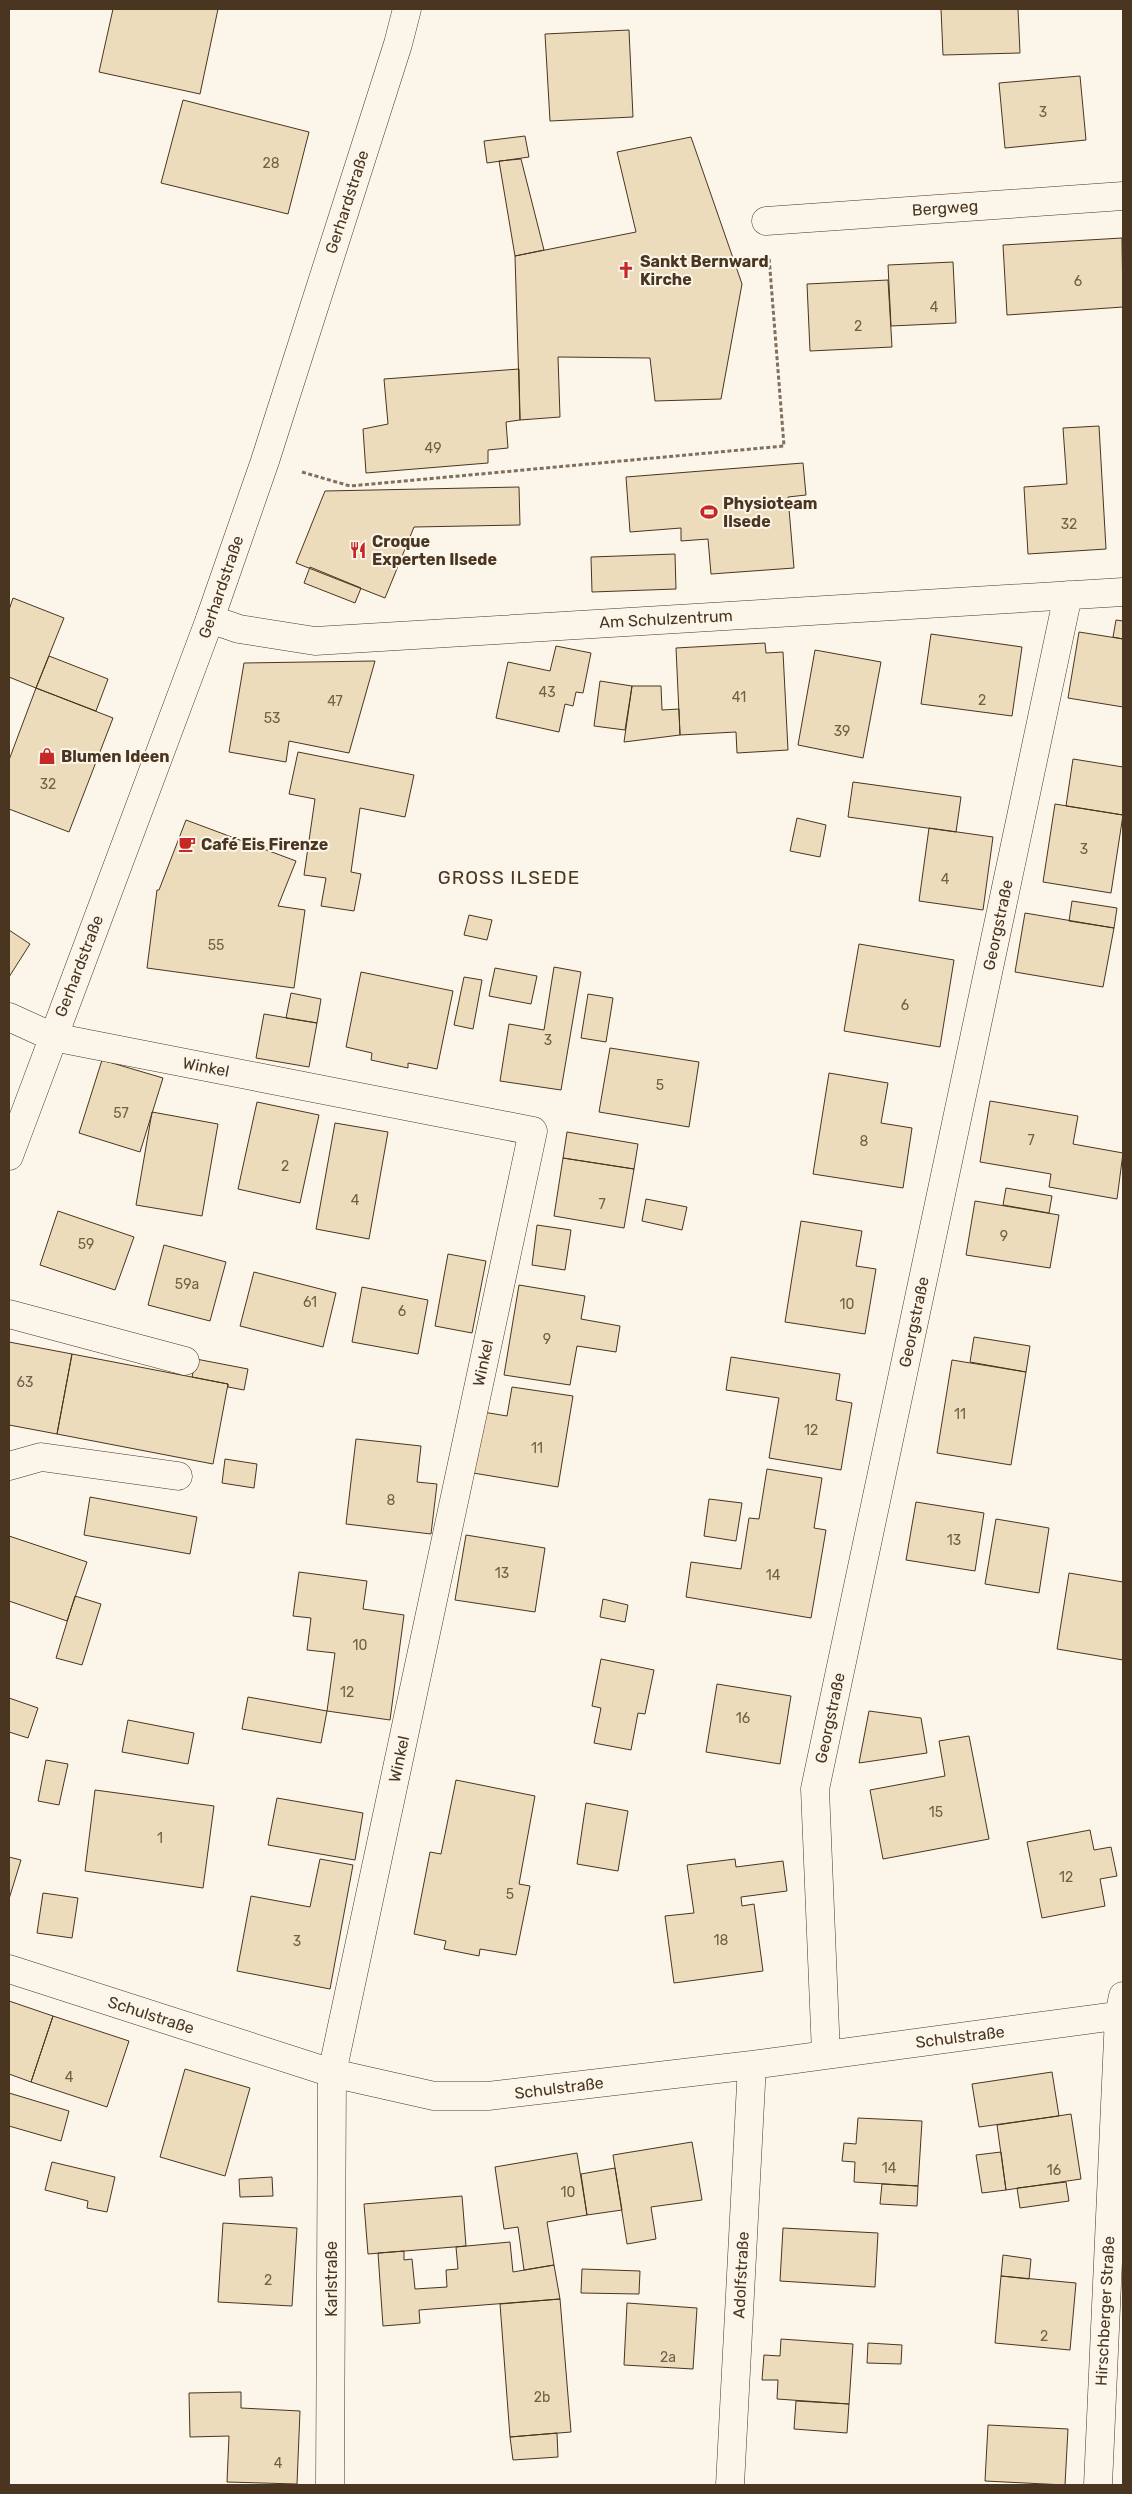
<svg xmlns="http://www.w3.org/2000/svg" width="1132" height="2494" viewBox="0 0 1132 2494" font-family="Rubik,sans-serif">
	<rect width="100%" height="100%" fill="#fbf6e9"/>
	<path fill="#ecdcbc" stroke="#4a3520" d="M 113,9 L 218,9 L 200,94 L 99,72 Z
		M 941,9 L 1018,9 L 1020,53 L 943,55 Z
		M 629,30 L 633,117 L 550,121 L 545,34 Z
		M 1080,76 L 1086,140 L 1005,148 L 999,83 Z
		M 183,100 L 309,132 L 288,214 L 161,183 Z
		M 525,136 L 529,157 L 487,163 L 484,141 Z
		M 691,137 L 742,284 L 721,399 L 655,401 L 650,358 L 558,357 L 560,417 L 520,420 L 515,256 L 636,232 L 617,152 Z
		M 521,159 L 544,250 L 515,256 L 499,161 Z
		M 1122,238 L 1123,307 L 1007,315 L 1003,245 Z
		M 953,262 L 956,323 L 891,326 L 888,265 Z
		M 888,280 L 892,347 L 810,351 L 807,284 Z
		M 519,369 L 520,420 L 506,422 L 508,448 L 488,450 L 488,463 L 366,473 L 363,429 L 388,424 L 384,379 Z
		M 1099,426 L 1106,549 L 1028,554 L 1024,487 L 1067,484 L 1063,428 Z
		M 803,463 L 806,495 L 788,497 L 794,568 L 711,574 L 708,539 L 681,541 L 681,528 L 630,532 L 626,477 Z
		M 519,487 L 520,525 L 414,527 L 385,598 L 296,563 L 325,491 Z
		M 675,554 L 676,589 L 592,592 L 591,557 Z
		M 310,567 L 361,588 L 355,603 L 304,583 Z
		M 13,598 L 64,618 L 36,688 L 9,677 L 9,610 Z
		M 1116,620 L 1123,621 L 1123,639 L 1113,637 Z
		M 1079,632 L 1123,639 L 1123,707 L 1068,698 Z
		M 931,634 L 1022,647 L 1012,716 L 921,704 Z
		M 765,643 L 766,653 L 783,652 L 788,750 L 737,753 L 736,732 L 680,735 L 676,648 Z
		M 556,646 L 591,653 L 583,693 L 576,692 L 573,706 L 565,704 L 559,732 L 496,718 L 508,662 L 550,671 Z
		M 815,650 L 881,662 L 863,758 L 798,745 Z
		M 49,656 L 108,679 L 96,711 L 36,688 Z
		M 375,661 L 349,753 L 289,741 L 286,762 L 229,752 L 244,663 Z
		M 600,681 L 632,686 L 625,730 L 594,726 Z
		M 632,686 L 661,686 L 662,710 L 679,709 L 680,735 L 624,742 Z
		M 36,688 L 113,718 L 69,832 L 9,809 L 9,760 Z
		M 298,752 L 414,775 L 405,817 L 360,808 L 351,872 L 361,874 L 354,911 L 321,906 L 326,878 L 304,875 L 315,799 L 289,794 Z
		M 1073,759 L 1123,767 L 1123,815 L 1066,806 Z
		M 853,782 L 961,797 L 956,832 L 848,817 Z
		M 1055,804 L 1123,815 L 1111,893 L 1043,882 Z
		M 797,818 L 826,825 L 820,857 L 790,851 Z
		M 186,820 L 296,861 L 278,906 L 305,910 L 294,988 L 147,968 L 157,890 L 159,890 Z
		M 929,828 L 993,837 L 983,910 L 919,901 Z
		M 1072,901 L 1117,908 L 1114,928 L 1069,921 Z
		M 1025,913 L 1114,928 L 1103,987 L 1015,972 Z
		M 469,915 L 492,920 L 487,940 L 464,935 Z
		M 9,930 L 30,944 L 9,977 Z
		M 859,944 L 954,960 L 940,1047 L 844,1031 Z
		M 554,967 L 581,972 L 561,1090 L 500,1081 L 509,1024 L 544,1030 Z
		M 495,968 L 537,976 L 531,1004 L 489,996 Z
		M 361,972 L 453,991 L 437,1069 L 408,1063 L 408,1068 L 371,1060 L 372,1053 L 346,1047 Z
		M 464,977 L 482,980 L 473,1029 L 454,1025 Z
		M 291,993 L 321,999 L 317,1023 L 286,1018 Z
		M 588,994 L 613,998 L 606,1042 L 581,1038 Z
		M 264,1014 L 317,1023 L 309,1067 L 256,1058 Z
		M 610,1048 L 699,1062 L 689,1127 L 599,1112 Z
		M 102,1060 L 163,1078 L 140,1152 L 79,1133 Z
		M 829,1073 L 888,1083 L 881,1123 L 912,1128 L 903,1188 L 813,1174 Z
		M 990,1101 L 1078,1116 L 1073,1144 L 1123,1153 L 1117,1199 L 1049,1187 L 1051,1174 L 980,1162 Z
		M 257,1102 L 319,1115 L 300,1203 L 238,1189 Z
		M 152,1112 L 218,1124 L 202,1216 L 136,1205 Z
		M 335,1123 L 388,1132 L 369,1239 L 316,1229 Z
		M 567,1132 L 638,1144 L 634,1169 L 563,1158 Z
		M 563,1158 L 634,1169 L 624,1228 L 554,1216 Z
		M 1006,1188 L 1052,1196 L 1049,1213 L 1003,1205 Z
		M 646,1199 L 687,1207 L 682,1230 L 642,1221 Z
		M 975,1201 L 1059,1215 L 1050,1268 L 966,1255 Z
		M 58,1211 L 134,1237 L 115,1290 L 40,1265 Z
		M 801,1221 L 862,1231 L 856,1266 L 876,1269 L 865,1334 L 785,1322 Z
		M 537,1225 L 571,1230 L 565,1270 L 532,1265 Z
		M 164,1245 L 226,1262 L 210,1321 L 148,1305 Z
		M 448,1254 L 486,1261 L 472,1333 L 435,1326 Z
		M 254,1272 L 336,1293 L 323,1347 L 240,1326 Z
		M 519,1285 L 585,1296 L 581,1319 L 620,1326 L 616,1352 L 577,1346 L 570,1385 L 504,1375 Z
		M 362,1287 L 428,1300 L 418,1354 L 352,1342 Z
		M 974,1337 L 1030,1346 L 1026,1372 L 970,1362 Z
		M 9,1342 L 72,1354 L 57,1434 L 9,1425 Z
		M 72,1354 L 228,1384 L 213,1464 L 57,1434 Z
		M 731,1357 L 840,1374 L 836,1400 L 852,1403 L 841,1470 L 769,1458 L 779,1398 L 726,1390 Z
		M 196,1359 L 248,1369 L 244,1390 L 228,1387 L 228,1384 L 192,1377 Z
		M 952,1360 L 1026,1372 L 1011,1465 L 937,1453 Z
		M 512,1387 L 573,1396 L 558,1487 L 473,1473 L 483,1412 L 507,1416 Z
		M 356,1439 L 421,1446 L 417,1482 L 437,1484 L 431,1534 L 346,1524 Z
		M 225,1459 L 257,1464 L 254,1488 L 222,1483 Z
		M 767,1469 L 822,1478 L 814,1528 L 826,1530 L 811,1618 L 686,1597 L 691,1562 L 741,1569 L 749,1518 L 759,1519 Z
		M 90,1497 L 197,1517 L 190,1554 L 84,1535 Z
		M 709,1499 L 742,1503 L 736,1541 L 704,1536 Z
		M 916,1502 L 984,1513 L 975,1571 L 906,1560 Z
		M 996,1519 L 1049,1528 L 1039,1593 L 985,1584 Z
		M 466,1535 L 545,1548 L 535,1612 L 455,1600 Z
		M 9,1536 L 87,1562 L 67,1621 L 9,1601 Z
		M 299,1572 L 367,1581 L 363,1609 L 404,1615 L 390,1720 L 327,1711 L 335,1653 L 307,1650 L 311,1618 L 293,1616 Z
		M 1069,1573 L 1123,1582 L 1123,1660 L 1057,1649 Z
		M 75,1596 L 101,1604 L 82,1665 L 56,1658 Z
		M 603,1599 L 628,1605 L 625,1622 L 600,1617 Z
		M 601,1659 L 654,1670 L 645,1714 L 638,1713 L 631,1750 L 594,1743 L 601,1708 L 592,1706 Z
		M 717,1684 L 791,1696 L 780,1764 L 706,1752 Z
		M 248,1697 L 327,1711 L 321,1743 L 242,1729 Z
		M 9,1698 L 38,1708 L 28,1738 L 9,1732 Z
		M 869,1711 L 921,1718 L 927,1753 L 859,1763 Z
		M 128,1720 L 194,1733 L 188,1764 L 122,1752 Z
		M 969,1736 L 989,1839 L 883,1859 L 870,1790 L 945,1776 L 939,1741 Z
		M 46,1760 L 68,1764 L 59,1805 L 38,1801 Z
		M 456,1780 L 535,1796 L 519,1884 L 530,1886 L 516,1955 L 480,1949 L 479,1956 L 444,1949 L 446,1941 L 414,1934 L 430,1852 L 441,1854 Z
		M 95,1790 L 214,1806 L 203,1888 L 85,1871 Z
		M 277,1798 L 363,1813 L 355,1860 L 268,1845 Z
		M 586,1803 L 628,1811 L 618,1871 L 577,1864 Z
		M 1090,1830 L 1094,1850 L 1111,1847 L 1117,1876 L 1100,1879 L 1105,1906 L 1042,1918 L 1027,1842 Z
		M 9,1857 L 21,1860 L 9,1899 Z
		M 320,1859 L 353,1865 L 330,1989 L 237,1971 L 251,1896 L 310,1907 Z
		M 735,1859 L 736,1867 L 783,1861 L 787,1891 L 741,1897 L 742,1906 L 754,1904 L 763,1971 L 674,1983 L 665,1916 L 694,1913 L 687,1865 Z
		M 43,1893 L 78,1898 L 72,1938 L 37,1933 Z
		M 9,2001 L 53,2016 L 31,2082 L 9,2074 Z
		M 53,2016 L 129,2041 L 107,2107 L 31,2082 Z
		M 185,2069 L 250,2088 L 225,2176 L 160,2157 Z
		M 1052,2072 L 1059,2116 L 979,2127 L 972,2084 Z
		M 9,2093 L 69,2111 L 61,2141 L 9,2126 Z
		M 1071,2114 L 1081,2179 L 1006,2190 L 997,2125 Z
		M 858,2118 L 922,2121 L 918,2186 L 854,2182 L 855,2162 L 842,2161 L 844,2143 L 856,2144 Z
		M 692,2142 L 702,2200 L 651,2207 L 656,2239 L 627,2244 L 613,2155 Z
		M 1001,2152 L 1006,2190 L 982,2193 L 976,2155 Z
		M 577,2153 L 587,2215 L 547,2222 L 554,2265 L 524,2270 L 518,2227 L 504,2229 L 495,2167 Z
		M 52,2162 L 115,2177 L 107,2212 L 87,2208 L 88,2201 L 45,2190 Z
		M 615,2168 L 622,2210 L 587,2215 L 581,2174 Z
		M 272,2177 L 273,2196 L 240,2197 L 239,2179 Z
		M 1066,2182 L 1069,2201 L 1020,2208 L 1017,2188 Z
		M 882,2184 L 918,2186 L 917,2206 L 880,2204 Z
		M 462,2196 L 466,2246 L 368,2254 L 364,2204 Z
		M 223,2223 L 297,2228 L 292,2306 L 218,2302 Z
		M 783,2228 L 878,2233 L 875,2287 L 780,2281 Z
		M 510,2242 L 513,2272 L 554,2265 L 560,2299 L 419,2310 L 420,2323 L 383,2326 L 378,2253 L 404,2251 L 404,2260 L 412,2259 L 415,2289 L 447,2287 L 446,2270 L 458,2269 L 456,2247 Z
		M 1003,2255 L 1031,2259 L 1029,2279 L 1001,2276 Z
		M 582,2269 L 640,2271 L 639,2294 L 581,2293 Z
		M 1001,2276 L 1076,2283 L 1070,2350 L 995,2343 Z
		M 560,2299 L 571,2432 L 510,2437 L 500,2304 Z
		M 627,2303 L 697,2308 L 693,2369 L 624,2365 Z
		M 781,2339 L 853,2344 L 849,2404 L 777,2399 L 778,2380 L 762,2380 L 764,2355 L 780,2356 Z
		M 868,2343 L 902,2345 L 901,2364 L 867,2363 Z
		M 241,2392 L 241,2408 L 300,2411 L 297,2484 L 227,2482 L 229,2436 L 190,2437 L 189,2393 Z
		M 796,2401 L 849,2404 L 847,2433 L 794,2429 Z
		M 988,2425 L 1068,2429 L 1065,2485 L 985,2481 Z
		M 557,2433 L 558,2457 L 513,2460 L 510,2437 Z"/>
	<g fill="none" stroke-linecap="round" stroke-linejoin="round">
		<g stroke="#4a3520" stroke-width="29">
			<path id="minor" d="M 766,221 L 1123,196
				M 210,619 L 239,629 L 315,641 L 1123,592
				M 9,1017 L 53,1037 L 533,1131 L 332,2073 L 330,2485
				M 9,1314 L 185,1361
				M 9,1466 L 41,1457 L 178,1476
				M 9,1969 L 332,2073 L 434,2096 L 488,2096 L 752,2065 L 1123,2015
				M 826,2054 L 815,1789 L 1068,595
				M 730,2485 L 752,2065
				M 1098,2485 L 1119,2016 L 1123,1996"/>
		</g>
		<g stroke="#4a3520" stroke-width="29">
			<path id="major" d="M 9,1156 L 210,619 L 265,461 L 398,44 L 407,9"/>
		</g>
		<path stroke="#7f6f5c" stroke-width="3" stroke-dasharray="4 2.5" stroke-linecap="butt" d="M 302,472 L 350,486 L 784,446 L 769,257"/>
		<use href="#minor" stroke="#fbf6e9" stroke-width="28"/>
		<use href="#major" stroke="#fbf6e9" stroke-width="28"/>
	</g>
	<defs>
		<g id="church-bare" transform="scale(1.35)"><path d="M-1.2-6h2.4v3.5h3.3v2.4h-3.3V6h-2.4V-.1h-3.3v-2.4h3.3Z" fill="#c62828" stroke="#fbf6e9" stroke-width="2.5" paint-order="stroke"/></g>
		<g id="stadium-bare" transform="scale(1.35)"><path d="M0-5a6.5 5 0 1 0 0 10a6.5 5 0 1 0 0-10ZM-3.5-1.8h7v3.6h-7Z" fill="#c62828" stroke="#fbf6e9" stroke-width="2.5" paint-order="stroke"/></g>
		<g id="restaurant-bare" transform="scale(1.35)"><path d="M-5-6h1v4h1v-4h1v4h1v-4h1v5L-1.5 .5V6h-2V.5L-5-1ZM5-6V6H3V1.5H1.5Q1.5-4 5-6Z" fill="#c62828" stroke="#fbf6e9" stroke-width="2.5" paint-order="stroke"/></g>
		<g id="shop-bare" transform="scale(1.35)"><path d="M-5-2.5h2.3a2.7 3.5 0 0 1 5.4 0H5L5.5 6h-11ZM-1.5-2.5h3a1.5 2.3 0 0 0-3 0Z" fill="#c62828" stroke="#fbf6e9" stroke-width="2.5" paint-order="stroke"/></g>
		<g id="cafe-bare" transform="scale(1.35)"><path d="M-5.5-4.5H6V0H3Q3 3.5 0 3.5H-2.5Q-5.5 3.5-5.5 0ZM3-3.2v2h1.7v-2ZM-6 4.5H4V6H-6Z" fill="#c62828" stroke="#fbf6e9" stroke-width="2.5" paint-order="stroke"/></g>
	</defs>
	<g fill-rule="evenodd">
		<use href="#church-bare" x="626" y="270"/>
		<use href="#stadium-bare" x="709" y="512"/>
		<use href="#restaurant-bare" x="358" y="550"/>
		<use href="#shop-bare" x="47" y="756"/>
		<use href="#cafe-bare" x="187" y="844"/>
	</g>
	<g text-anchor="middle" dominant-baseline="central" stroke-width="4" stroke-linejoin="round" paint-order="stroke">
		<g font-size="14" fill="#725f47">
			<text x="1043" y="112">3</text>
			<text x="271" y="163">28</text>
			<text x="1078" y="281">6</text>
			<text x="934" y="307">4</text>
			<text x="858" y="326">2</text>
			<text x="433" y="448">49</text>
			<text x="1069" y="524">32</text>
			<text x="547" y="692">43</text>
			<text x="739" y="697">41</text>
			<text x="982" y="700">2</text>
			<text x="335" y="701">47</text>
			<text x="272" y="718">53</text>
			<text x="842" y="731">39</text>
			<text x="48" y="784">32</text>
			<text x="1084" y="849">3</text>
			<text x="945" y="879">4</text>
			<text x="216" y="945">55</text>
			<text x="905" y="1005">6</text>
			<text x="548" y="1040">3</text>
			<text x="660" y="1085">5</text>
			<text x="121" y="1113">57</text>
			<text x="1031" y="1140">7</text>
			<text x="864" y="1141">8</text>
			<text x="285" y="1166">2</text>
			<text x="355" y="1200">4</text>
			<text x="602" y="1204">7</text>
			<text x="1004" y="1236">9</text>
			<text x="86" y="1244">59</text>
			<text x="187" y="1284">59a</text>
			<text x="310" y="1302">61</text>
			<text x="847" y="1304">10</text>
			<text x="402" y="1311">6</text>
			<text x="547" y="1339">9</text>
			<text x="25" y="1382">63</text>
			<text x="960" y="1414">11</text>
			<text x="811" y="1430">12</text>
			<text x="537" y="1448">11</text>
			<text x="391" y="1500">8</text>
			<text x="954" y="1540">13</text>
			<text x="502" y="1573">13</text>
			<text x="773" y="1575">14</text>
			<text x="360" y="1645">10</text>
			<text x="347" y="1692">12</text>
			<text x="743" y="1718">16</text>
			<text x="936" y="1812">15</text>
			<text x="160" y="1838">1</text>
			<text x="1066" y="1877">12</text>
			<text x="510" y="1894">5</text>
			<text x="721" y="1940">18</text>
			<text x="297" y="1941">3</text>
			<text x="69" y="2077">4</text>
			<text x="889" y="2168">14</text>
			<text x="1054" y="2170">16</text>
			<text x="568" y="2192">10</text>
			<text x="268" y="2280">2</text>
			<text x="1044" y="2336">2</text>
			<text x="668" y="2357">2a</text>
			<text x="542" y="2397">2b</text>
			<text x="278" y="2463">4</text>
		</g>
		<g font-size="16" fill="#4a3520" stroke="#fbf6e9">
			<text transform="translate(347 202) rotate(-72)">Gerhardstraße</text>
			<text transform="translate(945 208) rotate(-4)">Bergweg</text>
			<text transform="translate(221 587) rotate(-71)">Gerhardstraße</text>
			<text transform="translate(666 619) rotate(-3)">Am Schulzentrum</text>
			<text transform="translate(998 925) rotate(-78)">Georgstraße</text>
			<text transform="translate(79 966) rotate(-69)">Gerhardstraße</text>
			<text transform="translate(206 1067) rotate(11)">Winkel</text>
			<text transform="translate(914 1322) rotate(-78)">Georgstraße</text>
			<text transform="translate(483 1363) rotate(-78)">Winkel</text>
			<text transform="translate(830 1718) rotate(-78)">Georgstraße</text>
			<text transform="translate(399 1759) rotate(-78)">Winkel</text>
			<text transform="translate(151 2015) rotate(18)">Schulstraße</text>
			<text transform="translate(960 2037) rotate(-7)">Schulstraße</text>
			<text transform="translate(559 2088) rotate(-7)">Schulstraße</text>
			<text transform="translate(741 2275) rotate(-87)">Adolfstraße</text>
			<text transform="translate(331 2279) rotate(-90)">Karlstraße</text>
			<text transform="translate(1105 2311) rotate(-87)">Hirschberger Straße</text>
		</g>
		<g font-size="16" font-weight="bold" fill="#4a3520" stroke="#fbf6e9" text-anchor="start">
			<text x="640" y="261">Sankt Bernward<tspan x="640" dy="18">Kirche</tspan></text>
			<text x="723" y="503">Physioteam<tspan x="723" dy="18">Ilsede</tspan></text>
			<text x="372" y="541">Croque<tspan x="372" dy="18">Experten Ilsede</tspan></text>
			<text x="61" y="756">Blumen Ideen</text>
			<text x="201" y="844">Café Eis Firenze</text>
		</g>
		<g font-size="19" letter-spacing="1" fill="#4a3520" stroke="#fbf6e9">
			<text x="509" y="877">GROSS ILSEDE</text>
		</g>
	</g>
	<rect width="1132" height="2494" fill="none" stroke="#4a3520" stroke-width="20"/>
</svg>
